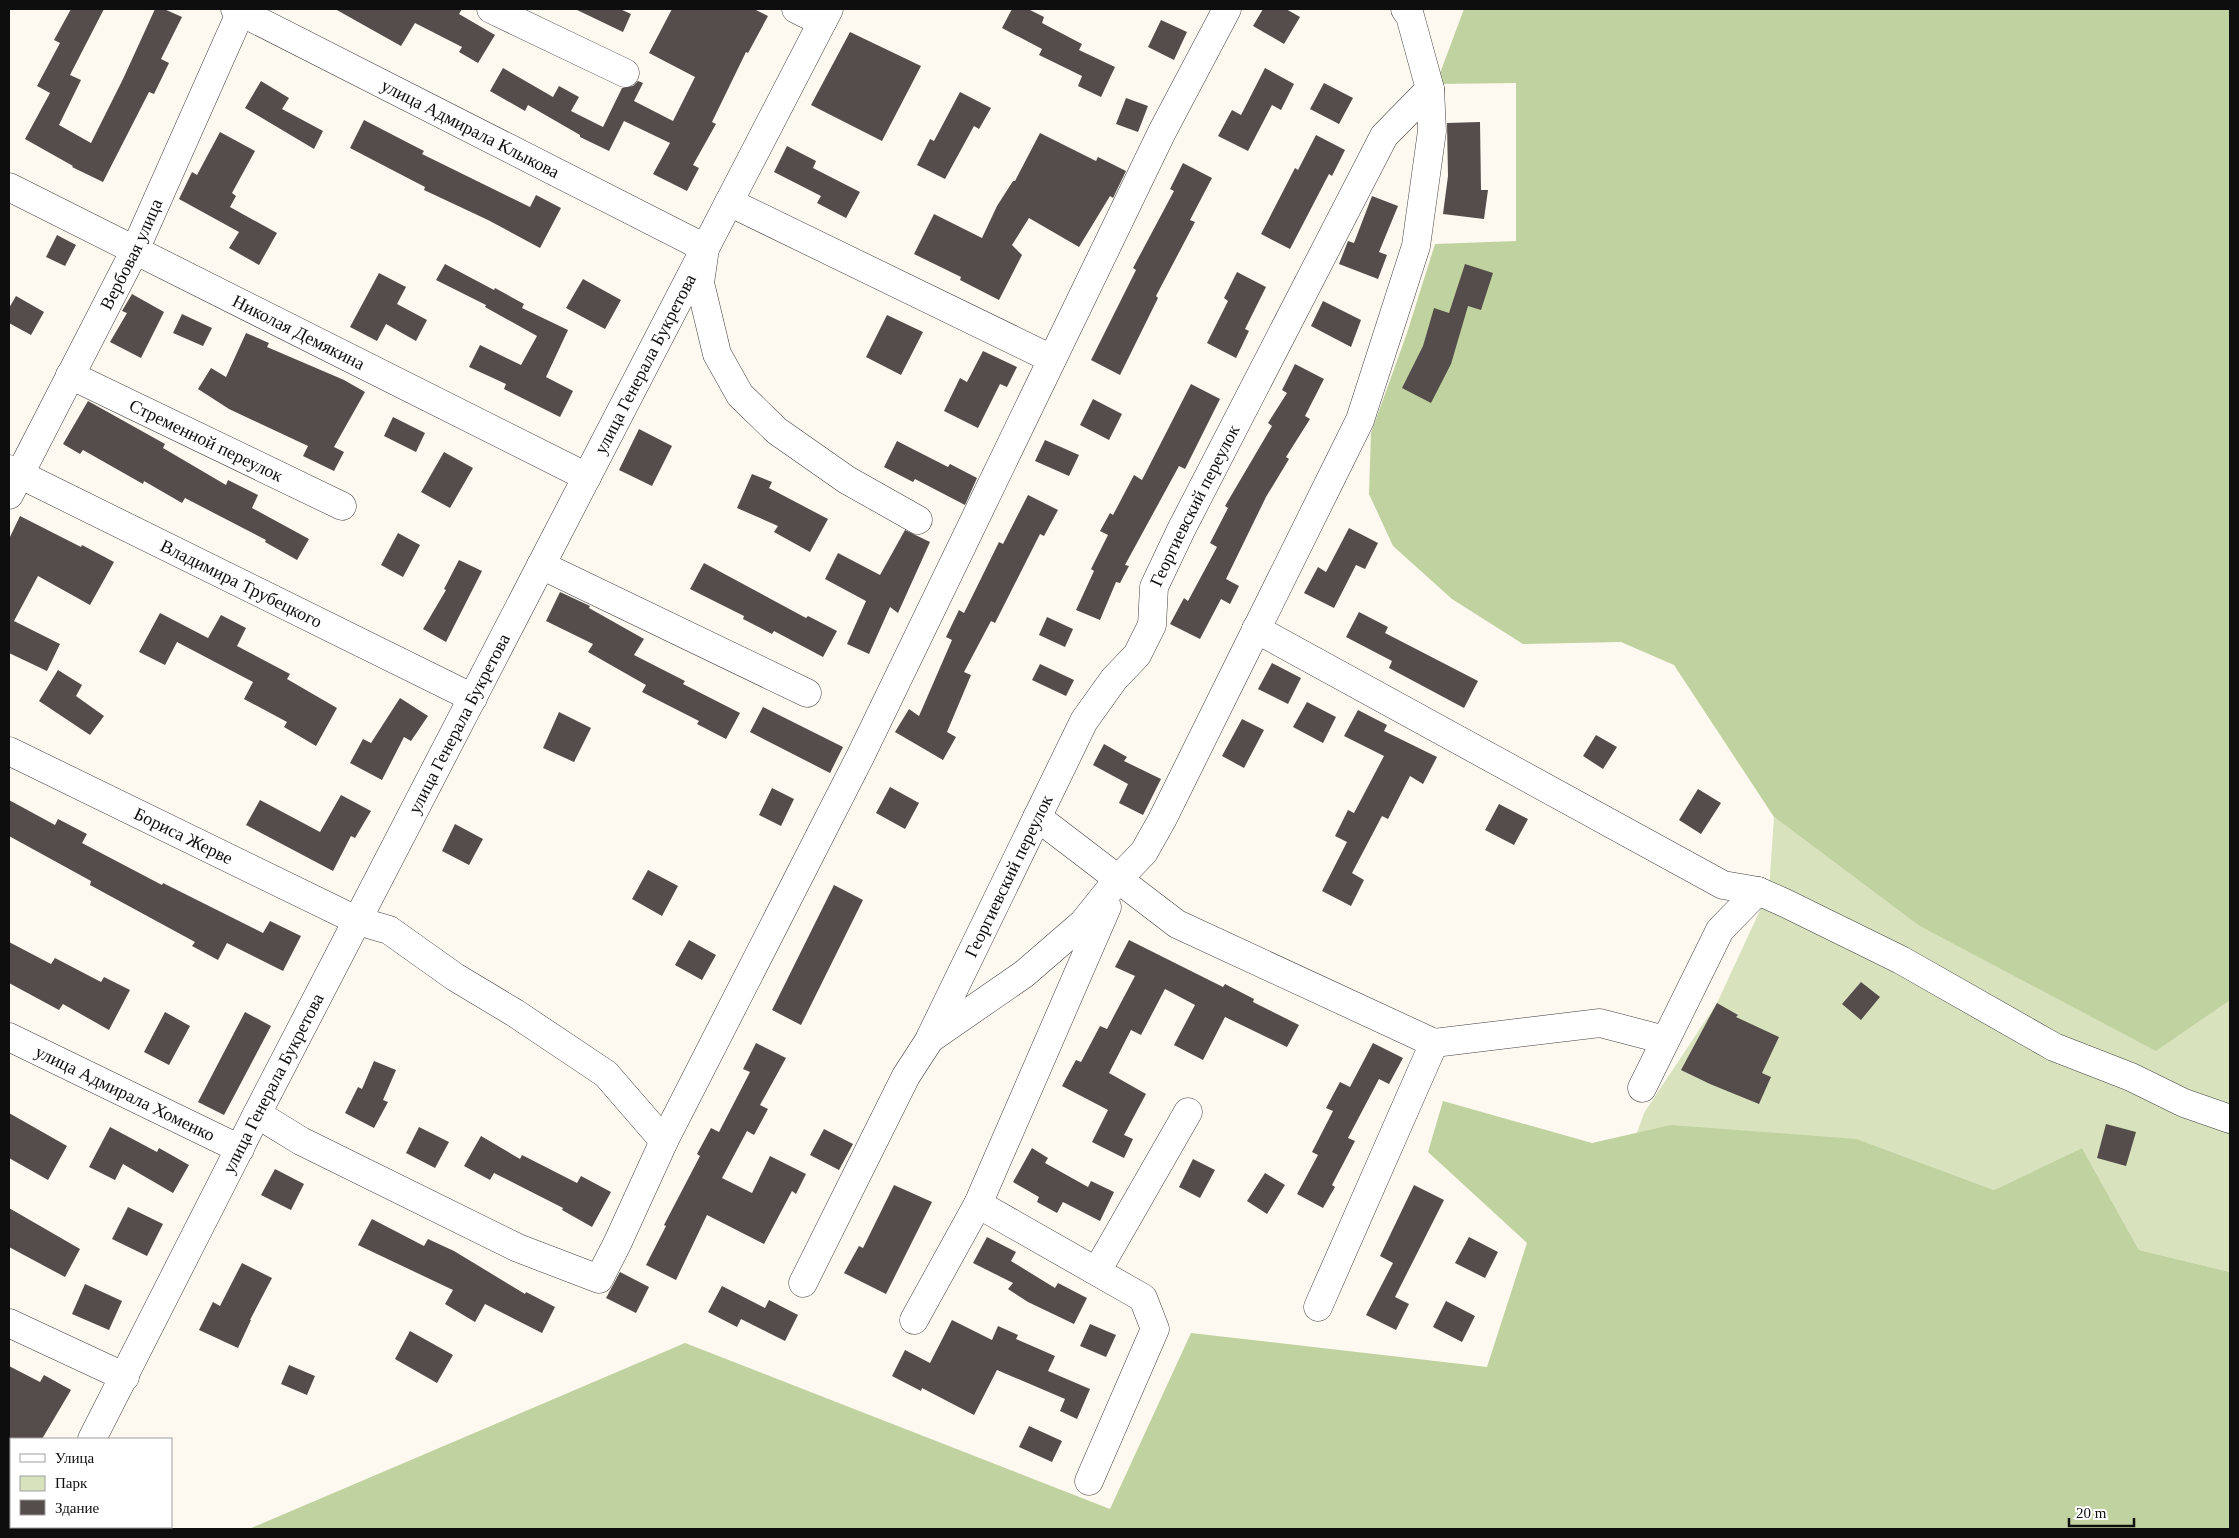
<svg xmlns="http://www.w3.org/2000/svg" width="2239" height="1538" viewBox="0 0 2239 1538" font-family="'Times New Roman',serif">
	<rect width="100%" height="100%" fill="#fdf8f0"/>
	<path fill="#d8e3be" d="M 1774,817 L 1918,925 L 2230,1000 L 2230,1272 L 2139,1250 L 2082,1148 L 1994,1190 L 1857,1139 L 1637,1133 L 1644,1113 L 1717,1003 L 1769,891 Z"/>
	<path fill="#c0d29f" d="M 1464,9 L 2230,9 L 2230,1000 L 2156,1051 L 1918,925 L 1774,817 L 1674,665 L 1621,642 L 1523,644 L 1452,599 L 1393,546 L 1369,494 L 1371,433 L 1407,333 L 1435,244 L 1516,241 L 1516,83 L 1436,84 Z
		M 1443,1101 L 1592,1143 L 1671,1125 L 1857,1139 L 1994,1190 L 2082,1148 L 2139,1250 L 2230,1272 L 2230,1529 L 249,1529 L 685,1343 L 1110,1509 L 1191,1333 L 1487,1367 L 1527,1243 L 1428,1152 Z"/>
	<path fill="#554d4b" d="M 71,9 L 104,9 L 70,75 L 81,80 L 59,125 L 91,143 L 123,79 L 155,9 L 164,9 L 182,17 L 161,59 L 169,63 L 154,94 L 149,92 L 103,182 L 72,167 L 73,166 L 25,139 L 50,93 L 37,86 L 60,43 L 54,40 Z
		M 335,9 L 462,9 L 459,14 L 495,35 L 478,63 L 459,52 L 462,47 L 415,23 L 401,46 Z
		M 575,9 L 620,9 L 631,14 L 623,32 Z
		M 672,9 L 754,9 L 768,16 L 748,53 L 746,52 L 712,122 L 716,124 L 693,165 L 699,168 L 687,191 L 653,174 L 670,143 L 624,121 L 609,151 L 580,137 L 580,135 L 528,105 L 525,111 L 490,91 L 503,68 L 553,97 L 559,86 L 579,97 L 571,111 L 603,127 L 622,88 L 633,86 L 638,81 L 643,83 L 634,101 L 673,121 L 695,77 L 649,53 Z
		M 1012,9 L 1028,9 L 1044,17 L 1042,23 L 1082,44 L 1079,50 L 1115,67 L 1101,97 L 1078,86 L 1082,76 L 1039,55 L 1042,49 L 1002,28 Z
		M 1263,9 L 1286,9 L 1300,17 L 1284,44 L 1253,26 Z
		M 1161,20 L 1187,32 L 1174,60 L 1148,47 Z
		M 850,32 L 921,66 L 882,141 L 811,105 Z
		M 1265,68 L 1294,84 L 1281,110 L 1272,105 L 1248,151 L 1218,136 L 1232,110 L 1241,115 Z
		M 261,81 L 289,98 L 282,109 L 323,131 L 314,149 L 245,108 Z
		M 1324,83 L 1353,98 L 1339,124 L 1310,109 Z
		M 960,92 L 991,108 L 979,129 L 974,126 L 945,179 L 917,165 L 930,139 L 934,141 Z
		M 1126,98 L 1148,106 L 1138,132 L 1116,124 Z
		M 364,120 L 424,151 L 422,154 L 530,207 L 536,195 L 561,208 L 540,248 L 488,220 L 424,190 L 425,187 L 350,148 Z
		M 1480,122 L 1481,190 L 1488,190 L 1484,219 L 1443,214 L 1448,176 L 1447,123 Z
		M 220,132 L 255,151 L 232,193 L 236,196 L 230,207 L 277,233 L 259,265 L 229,248 L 239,232 L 179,199 L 192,172 L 197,175 Z
		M 1040,133 L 1096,161 L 1098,157 L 1126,171 L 1113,198 L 1110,196 L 1079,247 L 1029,218 L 1012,245 L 1022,255 L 999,300 L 960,280 L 961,277 L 914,254 L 934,214 L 982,238 L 997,206 L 1013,181 L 1015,181 Z
		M 1316,135 L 1345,150 L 1332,176 L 1329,174 L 1290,249 L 1261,234 L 1295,168 L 1298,170 Z
		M 787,146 L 816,161 L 813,168 L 860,192 L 846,218 L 817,203 L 821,196 L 774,172 Z
		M 1183,163 L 1212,178 L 1190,220 L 1195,222 L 1156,296 L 1158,298 L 1120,375 L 1091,360 L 1136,270 L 1133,268 L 1174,191 L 1170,189 Z
		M 1372,196 L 1398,206 L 1379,252 L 1387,255 L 1378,279 L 1339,264 L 1348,241 L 1354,243 Z
		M 57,235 L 76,245 L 65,266 L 46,257 Z
		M 445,264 L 494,290 L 495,288 L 524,304 L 522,308 L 568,330 L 546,377 L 573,391 L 560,417 L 504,389 L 506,384 L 469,367 L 480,345 L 521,365 L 537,336 L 485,307 L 486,305 L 436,280 Z
		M 1465,264 L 1493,273 L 1481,310 L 1468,306 L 1451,364 L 1431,403 L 1402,388 L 1423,346 L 1434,308 L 1449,313 Z
		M 1237,272 L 1266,287 L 1245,329 L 1249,331 L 1236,358 L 1207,343 L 1228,301 L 1224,298 Z
		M 379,273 L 406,287 L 397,304 L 427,320 L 416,341 L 386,324 L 377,341 L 350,327 Z
		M 583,279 L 621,300 L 605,329 L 566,308 Z
		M 132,294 L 164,312 L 141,358 L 110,342 L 127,313 L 122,311 Z
		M 16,296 L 44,312 L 31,335 L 9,323 L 9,308 Z
		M 1323,301 L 1361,320 L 1351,347 L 1311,326 Z
		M 182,314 L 212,328 L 203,346 L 173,333 Z
		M 887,315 L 923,332 L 901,375 L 866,357 Z
		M 246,333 L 269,343 L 267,347 L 344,380 L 365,392 L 334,447 L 344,452 L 334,471 L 303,456 L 308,446 L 229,409 L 198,389 L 211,368 L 226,377 Z
		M 983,351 L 1017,367 L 1007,387 L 1000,384 L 978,428 L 944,411 L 960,378 L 967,382 Z
		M 1295,364 L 1324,379 L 1305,416 L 1310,419 L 1286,457 L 1289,459 L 1266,497 L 1226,579 L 1239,586 L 1230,604 L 1221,599 L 1200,639 L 1170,624 L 1184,598 L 1188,601 L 1217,547 L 1210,543 L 1228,508 L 1225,506 L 1272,426 L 1268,423 L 1287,393 L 1282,390 Z
		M 1191,384 L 1220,399 L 1185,469 L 1179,466 L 1125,565 L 1129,566 L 1120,583 L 1116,582 L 1100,620 L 1076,610 L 1094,571 L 1091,569 L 1108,535 L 1100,531 L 1110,513 L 1113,515 L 1134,475 L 1142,480 Z
		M 1093,399 L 1122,414 L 1109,440 L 1080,425 Z
		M 88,401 L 165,444 L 163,448 L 226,485 L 228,480 L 258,495 L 252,508 L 309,539 L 297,560 L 265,542 L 266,540 L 185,498 L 182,503 L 144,481 L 143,484 L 83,450 L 80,454 L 63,444 Z
		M 393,417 L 425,433 L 416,452 L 384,436 Z
		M 639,429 L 672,446 L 652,486 L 619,470 Z
		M 1045,440 L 1079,455 L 1069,476 L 1035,461 Z
		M 897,441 L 948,467 L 950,464 L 977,478 L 965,505 L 915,479 L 913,482 L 884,467 Z
		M 444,452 L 473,468 L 450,508 L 421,492 Z
		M 752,474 L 772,482 L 769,488 L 828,519 L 810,552 L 774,532 L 778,526 L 737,508 Z
		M 1028,495 L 1058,510 L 1044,536 L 1040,534 L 995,623 L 991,621 L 964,672 L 971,675 L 947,732 L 956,737 L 943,760 L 895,732 L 909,709 L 919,716 L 952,640 L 946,637 L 959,610 L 964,613 L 999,542 L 1003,544 Z
		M 20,516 L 81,547 L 82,545 L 114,562 L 90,605 L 38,576 L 14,621 L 60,644 L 47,671 L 9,653 L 9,539 Z
		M 1349,528 L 1378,543 L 1365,569 L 1356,565 L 1334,608 L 1304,593 L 1318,567 L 1326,572 Z
		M 905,530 L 930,542 L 898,613 L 890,607 L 869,654 L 847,644 L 866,601 L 825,579 L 838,553 L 880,575 Z
		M 398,533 L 420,545 L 403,577 L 381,565 Z
		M 459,560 L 482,571 L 446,642 L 423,629 L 446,590 L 444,589 Z
		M 704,563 L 806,618 L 808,616 L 837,631 L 823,657 L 774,631 L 772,634 L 743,619 L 744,616 L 690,589 Z
		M 560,592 L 590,606 L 589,608 L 644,639 L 634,655 L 685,681 L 683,684 L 740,713 L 726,739 L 697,724 L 699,721 L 642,692 L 646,685 L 588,652 L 593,644 L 546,621 Z
		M 1359,612 L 1388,627 L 1385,633 L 1478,681 L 1464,708 L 1389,668 L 1392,661 L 1346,637 Z
		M 160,613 L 208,638 L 221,615 L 246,628 L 237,646 L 290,674 L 287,679 L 337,708 L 316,746 L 284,727 L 287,722 L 244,699 L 253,682 L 177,642 L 165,665 L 139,652 Z
		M 1047,617 L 1073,629 L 1065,647 L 1039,635 Z
		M 1272,663 L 1301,678 L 1288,704 L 1258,689 Z
		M 1040,664 L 1074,680 L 1066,696 L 1032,680 Z
		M 58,670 L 82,685 L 76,696 L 104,716 L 90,735 L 39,701 Z
		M 400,698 L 428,716 L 411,741 L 404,737 L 382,780 L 350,763 L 363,739 L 371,743 Z
		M 1307,702 L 1336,717 L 1323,743 L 1293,727 Z
		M 763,707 L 843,747 L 830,773 L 750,732 Z
		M 1358,710 L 1387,725 L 1384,731 L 1437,757 L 1423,784 L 1410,776 L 1388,819 L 1382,816 L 1352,873 L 1364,880 L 1351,906 L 1322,891 L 1347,842 L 1335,836 L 1348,810 L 1354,813 L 1384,756 L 1344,736 Z
		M 559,712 L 591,728 L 574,762 L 543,748 Z
		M 1242,719 L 1264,730 L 1244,768 L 1222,756 Z
		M 1596,735 L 1617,747 L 1603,769 L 1583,756 Z
		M 1104,744 L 1127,757 L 1124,761 L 1161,779 L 1143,815 L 1119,803 L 1128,784 L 1093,765 Z
		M 890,787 L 919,803 L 905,829 L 876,813 Z
		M 772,788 L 794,799 L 781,826 L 759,815 Z
		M 1698,789 L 1721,803 L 1701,834 L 1679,820 Z
		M 341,795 L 371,811 L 355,838 L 351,836 L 333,871 L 246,825 L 260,800 L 320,832 Z
		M 9,800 L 55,825 L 58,819 L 87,834 L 82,843 L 162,885 L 163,883 L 263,933 L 270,921 L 301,936 L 283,971 L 227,943 L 218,960 L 192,946 L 195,942 L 90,885 L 91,881 L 9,836 Z
		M 1499,804 L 1528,819 L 1514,845 L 1485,830 Z
		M 455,824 L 483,839 L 469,865 L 442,851 Z
		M 648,870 L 678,886 L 662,916 L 632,899 Z
		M 834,885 L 863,900 L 801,1025 L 772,1010 Z
		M 689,940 L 716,955 L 702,980 L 675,965 Z
		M 1129,940 L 1223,987 L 1225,984 L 1254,999 L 1253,1002 L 1299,1025 L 1287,1047 L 1225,1017 L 1203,1060 L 1174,1045 L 1195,1005 L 1165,989 L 1141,1035 L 1131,1030 L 1109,1073 L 1146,1094 L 1124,1135 L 1133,1139 L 1124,1158 L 1092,1142 L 1108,1110 L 1062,1086 L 1076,1060 L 1081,1062 L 1100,1026 L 1107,1029 L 1135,976 L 1115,967 Z
		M 9,942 L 51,964 L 55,958 L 101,982 L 104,977 L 130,990 L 109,1030 L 63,1004 L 59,1010 L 9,983 Z
		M 1861,982 L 1880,997 L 1861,1020 L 1842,1004 Z
		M 1717,1003 L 1738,1015 L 1736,1017 L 1779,1037 L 1762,1073 L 1771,1077 L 1759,1104 L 1710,1084 L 1681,1070 Z
		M 165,1012 L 190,1026 L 169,1065 L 144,1052 Z
		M 245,1012 L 271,1026 L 224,1115 L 198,1102 Z
		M 756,1043 L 786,1058 L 760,1105 L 768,1109 L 754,1135 L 747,1131 L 722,1178 L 752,1193 L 770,1156 L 806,1174 L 796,1194 L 792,1191 L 764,1244 L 707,1215 L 676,1280 L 646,1265 L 666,1226 L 664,1225 L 700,1156 L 697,1154 L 711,1128 L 719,1132 L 750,1072 L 743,1069 Z
		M 1373,1043 L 1403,1058 L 1389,1084 L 1379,1079 L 1348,1138 L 1355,1141 L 1332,1185 L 1335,1187 L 1323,1208 L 1297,1194 L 1318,1155 L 1312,1152 L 1333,1111 L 1326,1108 L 1340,1082 L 1350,1087 Z
		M 374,1061 L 396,1070 L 383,1100 L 388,1102 L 374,1128 L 345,1113 L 358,1087 L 362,1089 Z
		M 9,1113 L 67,1146 L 48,1180 L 9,1158 Z
		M 2106,1124 L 2136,1132 L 2126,1166 L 2097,1158 Z
		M 110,1127 L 157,1152 L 159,1148 L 189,1165 L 173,1193 L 123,1164 L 115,1180 L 89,1167 Z
		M 419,1127 L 449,1142 L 435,1168 L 406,1153 Z
		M 824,1129 L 853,1144 L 839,1170 L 810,1155 Z
		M 481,1136 L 520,1159 L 522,1155 L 577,1183 L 581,1176 L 611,1192 L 592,1227 L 562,1210 L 563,1208 L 494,1173 L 490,1180 L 464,1166 Z
		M 1032,1148 L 1048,1158 L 1045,1163 L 1088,1187 L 1091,1181 L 1114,1192 L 1100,1221 L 1063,1202 L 1057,1213 L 1037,1202 L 1039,1197 L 1013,1182 Z
		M 1193,1159 L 1215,1170 L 1200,1198 L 1179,1187 Z
		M 275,1169 L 304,1184 L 291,1210 L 261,1195 Z
		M 1265,1173 L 1285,1185 L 1267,1214 L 1247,1201 Z
		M 894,1185 L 932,1202 L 886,1294 L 844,1273 L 859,1246 L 863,1248 Z
		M 1414,1185 L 1444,1200 L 1395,1297 L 1409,1304 L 1396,1330 L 1366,1315 L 1393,1263 L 1380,1256 Z
		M 128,1207 L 163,1224 L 147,1256 L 112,1239 Z
		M 9,1208 L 80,1249 L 65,1277 L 9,1247 Z
		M 372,1219 L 424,1246 L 428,1239 L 454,1251 L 525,1294 L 526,1292 L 555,1307 L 542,1333 L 485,1304 L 475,1322 L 445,1304 L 453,1290 L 358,1245 Z
		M 987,1237 L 1016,1252 L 1011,1261 L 1055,1288 L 1058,1283 L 1087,1298 L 1074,1324 L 1028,1302 L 1008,1289 L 1013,1283 L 973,1263 Z
		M 1469,1237 L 1498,1252 L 1485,1278 L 1455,1263 Z
		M 242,1263 L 272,1278 L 250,1320 L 251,1320 L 238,1348 L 199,1330 L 213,1302 L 220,1306 Z
		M 620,1272 L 649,1287 L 636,1313 L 606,1298 Z
		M 85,1284 L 122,1301 L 109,1330 L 72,1314 Z
		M 722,1286 L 765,1308 L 769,1300 L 798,1315 L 785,1341 L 741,1319 L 737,1327 L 708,1312 Z
		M 1446,1301 L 1475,1316 L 1462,1342 L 1433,1327 Z
		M 952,1320 L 992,1340 L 998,1326 L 1018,1335 L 1016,1339 L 1055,1356 L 1048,1371 L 1090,1389 L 1077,1419 L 1060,1411 L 1065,1399 L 997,1370 L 974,1415 L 922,1388 L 921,1391 L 892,1376 L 905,1350 L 930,1363 Z
		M 1090,1324 L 1116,1335 L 1106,1357 L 1080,1346 Z
		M 410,1331 L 453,1355 L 437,1383 L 395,1359 Z
		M 289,1365 L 315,1376 L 307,1395 L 281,1384 Z
		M 9,1366 L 40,1382 L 44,1375 L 71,1390 L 42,1439 L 9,1439 Z
		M 1029,1426 L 1062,1441 L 1052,1462 L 1019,1447 Z"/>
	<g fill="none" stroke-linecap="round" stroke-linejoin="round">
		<g stroke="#414141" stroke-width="29">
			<g id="minor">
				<path id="s1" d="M 235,9 L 705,248 L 700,283 L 717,354 L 740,395 L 777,431 L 847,480 L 918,520"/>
				<path d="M 491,9 L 625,73"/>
				<path d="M 796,9 L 822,22"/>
				<path id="s2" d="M 9,187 L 587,477"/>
				<path d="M 729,202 L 1052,359"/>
				<path id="s3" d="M 70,375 L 342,506"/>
				<path id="s4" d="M 9,469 L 473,698"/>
				<path id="s5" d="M 9,495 L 135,250 L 242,9"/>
				<path d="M 541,565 L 807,693"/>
				<path d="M 1256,629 L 1723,885 L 1758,891 L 1785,903 L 1901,960 L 2054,1047 L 2131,1077 L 2184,1103 L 2230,1119"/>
				<path id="s6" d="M 9,751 L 358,921 L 389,930 L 455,977 L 515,1013 L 606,1074 L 664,1141"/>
				<path d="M 1037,817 L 1177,924 L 1434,1043 L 1600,1023 L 1665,1040"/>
				<path id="s7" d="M 9,1037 L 240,1149"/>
				<path id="s8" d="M 930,1038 L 1084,721 L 1114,679 L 1137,655 L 1152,625 L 1154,587 L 1181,530 L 1384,136 L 1430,89"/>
				<path d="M 1642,1088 L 1720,930 L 1758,891"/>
				<path d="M 257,1114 L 301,1141 L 518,1248 L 599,1279 L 617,1244 L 664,1141 L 860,757 L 1162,132 L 1227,9"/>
				<path d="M 978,1204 L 1143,1298 L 1155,1329 L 1089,1481"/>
				<path d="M 1097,1271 L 1188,1112"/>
				<path d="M 803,1283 L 906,1076 L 930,1039 L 1024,974 L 1083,923 L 1119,878 L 1144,852 L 1162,820 L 1360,420 L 1416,246 L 1432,131 L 1430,89 L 1410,16 L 1405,9"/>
				<path d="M 1318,1307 L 1434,1043"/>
				<path d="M 914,1320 L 978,1204 L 1107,907"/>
				<path d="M 9,1323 L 125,1377"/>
				<path id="s9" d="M 92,1439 L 257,1114 L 829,9"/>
				<path d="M 44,1529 L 46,1527"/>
			</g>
		</g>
		<use href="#minor" stroke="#fff" stroke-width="28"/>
	</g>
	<g text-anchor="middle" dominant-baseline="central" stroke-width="5" stroke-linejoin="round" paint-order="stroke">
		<g font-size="18" fill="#0e0e0e" stroke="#fff">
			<text stroke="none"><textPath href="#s1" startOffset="264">улица Адмирала Клыкова</textPath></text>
			<text stroke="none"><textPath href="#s5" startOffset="270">Вербовая улица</textPath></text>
			<text stroke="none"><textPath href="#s2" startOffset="324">Николая Демякина</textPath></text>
			<text stroke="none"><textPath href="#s9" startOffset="1209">улица Генерала Букретова</textPath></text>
			<text stroke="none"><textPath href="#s3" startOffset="151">Стременной переулок</textPath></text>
			<text stroke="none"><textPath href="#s8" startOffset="600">Георгиевский переулок</textPath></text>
			<text stroke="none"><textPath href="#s4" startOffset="259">Владимира Трубецкого</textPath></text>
			<text stroke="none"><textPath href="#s9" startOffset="804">улица Генерала Букретова</textPath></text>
			<text stroke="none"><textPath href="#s6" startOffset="194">Бориса Жерве</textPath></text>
			<text stroke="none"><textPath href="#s8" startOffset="180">Георгиевский переулок</textPath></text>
			<text stroke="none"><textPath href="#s9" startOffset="399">улица Генерала Букретова</textPath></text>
			<text stroke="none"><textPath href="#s7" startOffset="129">улица Адмирала Хоменко</textPath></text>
		</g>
	</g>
	<rect width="2239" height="1538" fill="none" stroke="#0e0e0e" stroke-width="20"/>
	<rect x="10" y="1438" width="162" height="90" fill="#ffffff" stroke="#9f9f9f"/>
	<rect x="20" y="1454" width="25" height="8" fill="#ffffff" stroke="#9f9f9f"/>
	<text x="55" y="1463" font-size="15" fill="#0e0e0e">Улица</text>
	<rect x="20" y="1476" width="25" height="15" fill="#d8e3be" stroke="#9f9f9f"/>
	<text x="55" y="1488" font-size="15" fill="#0e0e0e">Парк</text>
	<rect x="20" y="1500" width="25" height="15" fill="#554d4b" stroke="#9f9f9f"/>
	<text x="55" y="1513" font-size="15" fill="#0e0e0e">Здание</text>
	<path d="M2069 1518v8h65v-8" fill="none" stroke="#0e0e0e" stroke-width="2.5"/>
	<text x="2076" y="1518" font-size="15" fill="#0e0e0e" stroke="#ffffff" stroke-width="4" paint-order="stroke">20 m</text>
</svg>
